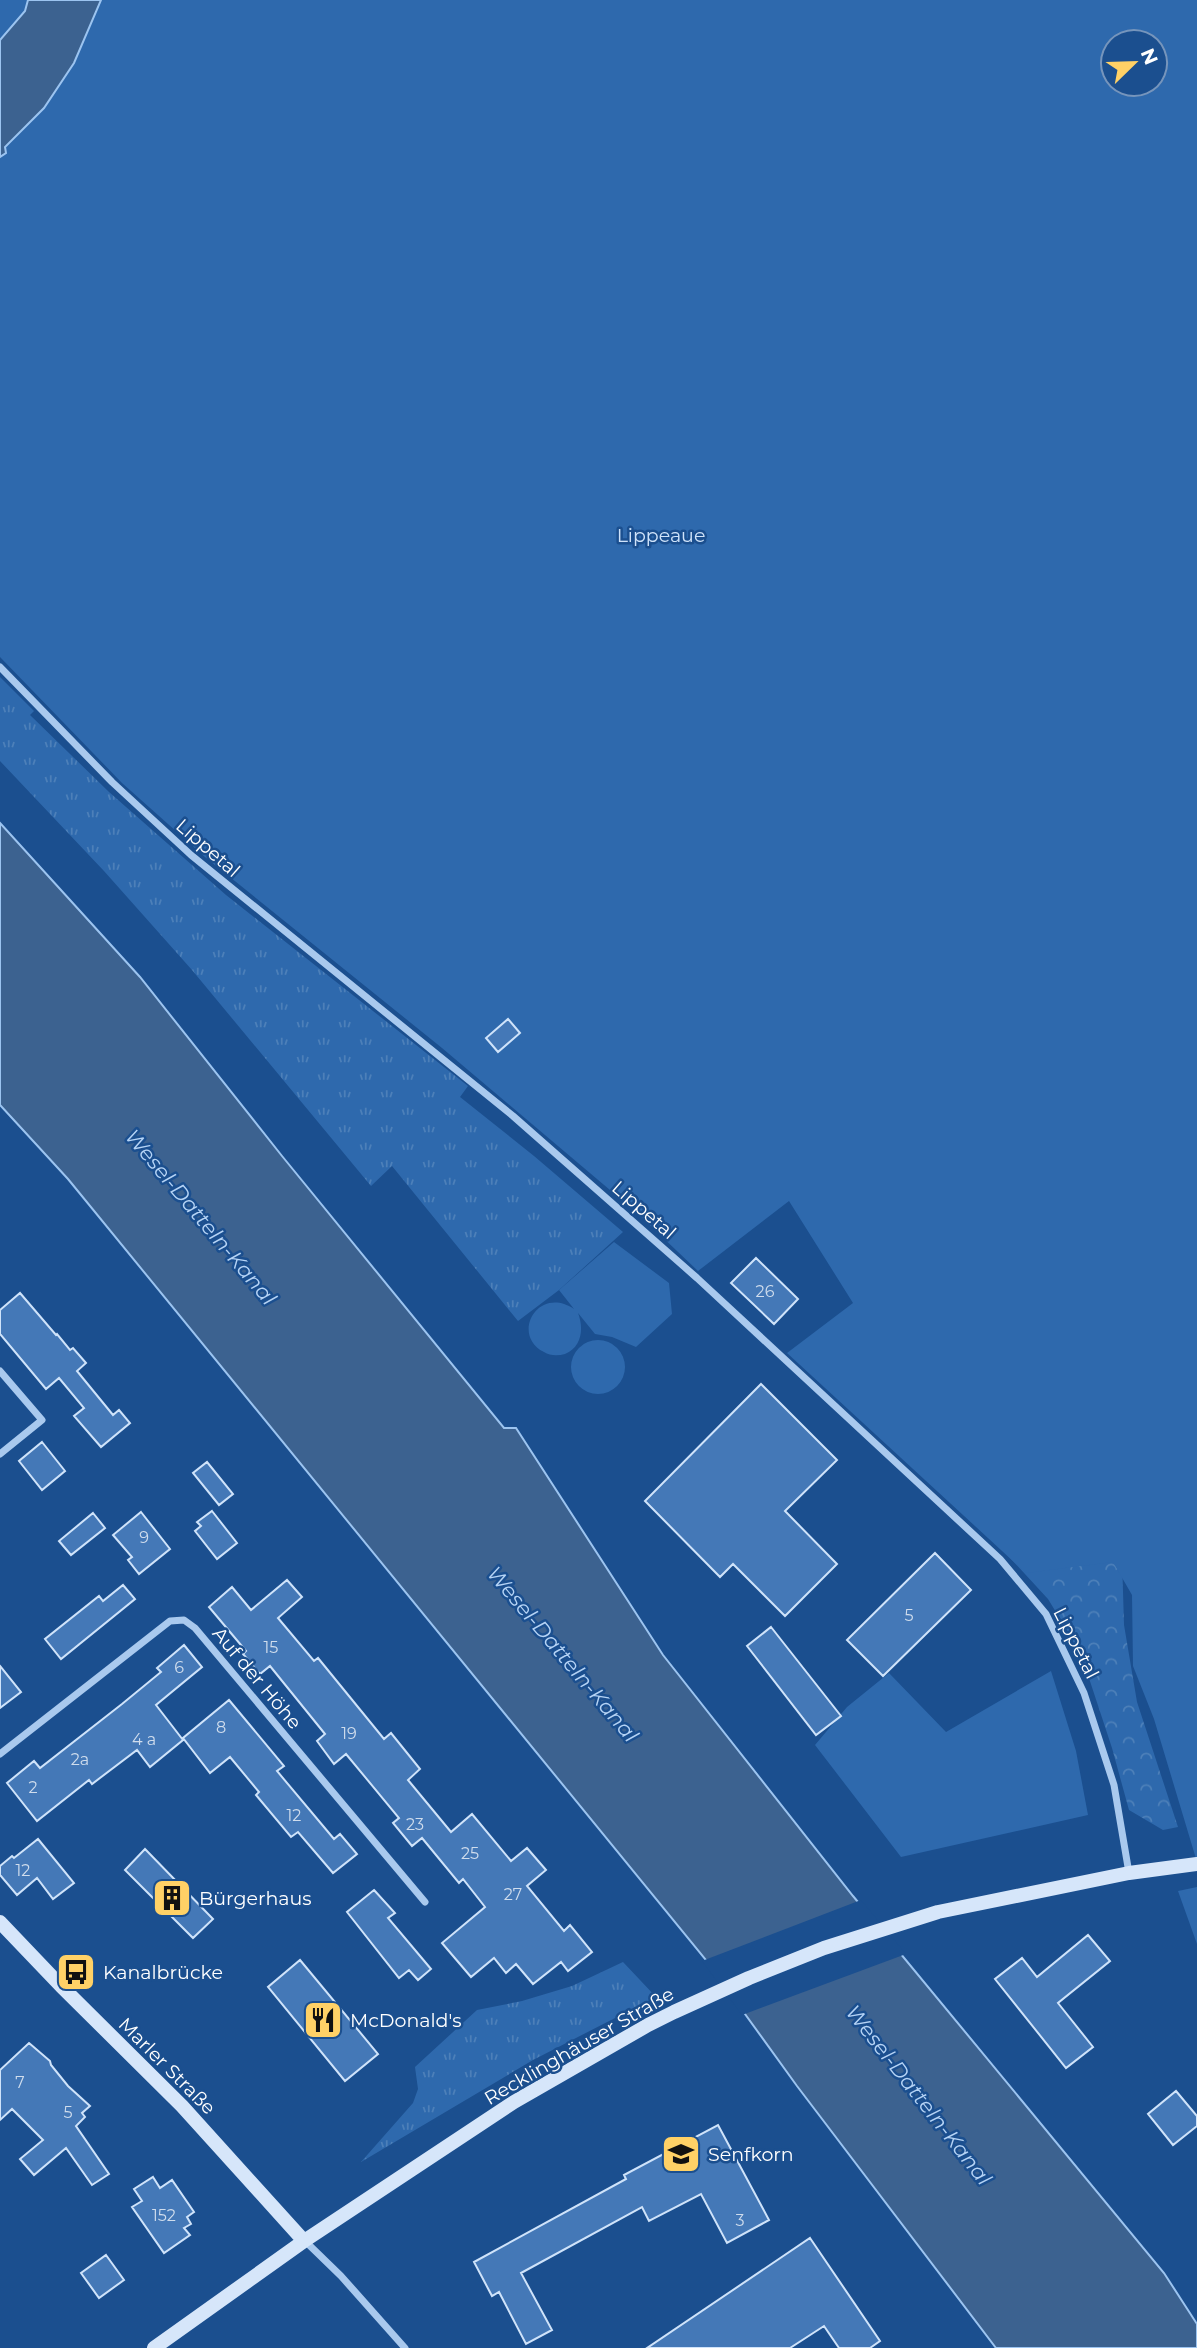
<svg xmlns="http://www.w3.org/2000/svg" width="1197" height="2348" viewBox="0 0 1197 2348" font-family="Montserrat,sans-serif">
	<defs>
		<pattern id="grass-tufts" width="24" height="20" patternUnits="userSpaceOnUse" patternTransform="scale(1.75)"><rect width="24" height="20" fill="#2e69ad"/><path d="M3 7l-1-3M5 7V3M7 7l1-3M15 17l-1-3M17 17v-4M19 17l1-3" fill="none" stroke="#4d80b9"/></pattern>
		<pattern id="forest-crowns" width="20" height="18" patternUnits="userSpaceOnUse" patternTransform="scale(1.75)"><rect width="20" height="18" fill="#2e69ad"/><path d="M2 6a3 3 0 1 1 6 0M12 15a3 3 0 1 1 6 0" fill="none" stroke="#4d80b9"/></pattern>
	</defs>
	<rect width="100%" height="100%" fill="#1b4f8f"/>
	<path fill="url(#grass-tufts)" d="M 0,677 L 34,711 L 30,715 L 109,792 L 226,895 L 468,1086 L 460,1097 L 534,1156 L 623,1232 L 559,1290 L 518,1321 L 392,1166 L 371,1186 L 192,970 L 104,871 L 0,761 Z
		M 623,1962 L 656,1997 L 533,2060 L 361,2162 L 413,2103 L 418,2089 L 415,2067 L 477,2010 L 522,2001 L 572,1986 Z"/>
	<path fill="url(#forest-crowns)" d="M 1120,1493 L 1124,1625 L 1137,1702 L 1178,1827 L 1163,1830 L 1129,1810 L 1112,1748 L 1086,1669 L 1070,1635 L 1048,1599 L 976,1521 Z"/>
	<path fill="#2e69ad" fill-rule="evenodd" d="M 0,0 L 1197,0 L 1197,1862 L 1154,1719 L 1133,1666 L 1132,1595 L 1113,1562 L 1026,1573 L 787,1353 L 853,1303 L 789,1201 L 698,1271 L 636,1212 L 442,1048 L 205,857 L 122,783 L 0,657 ZM 1113,42 L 1155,42 L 1155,84 L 1113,84 Z
		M 614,1242 L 669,1283 L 672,1314 L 636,1347 L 612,1337 L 595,1334 L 578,1313 C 584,1328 582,1347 565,1354 C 558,1356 550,1356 544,1352 C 510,1335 538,1285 574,1309 L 559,1290 Z
		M571 1367a27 27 0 1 1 54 0a27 27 0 1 1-54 0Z
		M 1051,1671 L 1076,1751 L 1088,1815 L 901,1857 L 815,1745 L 847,1707 L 889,1673 L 946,1732 Z
		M 1197,1887 L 1197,1944 L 1178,1891 Z"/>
	<path fill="#3c6290" stroke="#9cc4f0" stroke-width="2" d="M 28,0 L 101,0 L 74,63 L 44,108 L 5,147 L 6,153 L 0,157 L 0,40 L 25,11 Z
		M 0,823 L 140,977 L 282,1156 L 504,1428 L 516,1428 L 663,1655 L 853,1896 L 1164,2273 L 1197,2324 L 1197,2348 L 996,2348 L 797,2086 L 706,1960 L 68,1179 L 0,1105 Z"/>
	<path fill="#1b4f8f" d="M 861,1900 L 906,1954 L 742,2015 L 702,1961 Z"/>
	<path fill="#4478b7" stroke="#cfe3fa" stroke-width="2" d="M 508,1019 L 520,1033 L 498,1052 L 486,1038 Z
		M 756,1258 L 798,1299 L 774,1324 L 731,1283 Z
		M 20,1293 L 56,1335 L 57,1334 L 70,1350 L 73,1348 L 86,1363 L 77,1371 L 113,1415 L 119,1410 L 130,1423 L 101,1447 L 74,1416 L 84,1408 L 59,1378 L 46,1389 L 0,1334 L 0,1310 Z
		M 761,1384 L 837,1460 L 785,1511 L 837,1564 L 785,1616 L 733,1564 L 720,1577 L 645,1501 Z
		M 42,1442 L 65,1471 L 42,1490 L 19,1461 Z
		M 207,1462 L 233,1494 L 219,1505 L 193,1473 Z
		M 212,1511 L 237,1543 L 217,1559 L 195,1531 L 201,1526 L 197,1522 Z
		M 141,1512 L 170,1549 L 139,1574 L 128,1560 L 132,1557 L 113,1535 Z
		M 93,1513 L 105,1528 L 71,1555 L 59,1541 Z
		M 935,1553 L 971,1590 L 883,1676 L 847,1640 Z
		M 287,1580 L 302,1597 L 278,1618 L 314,1661 L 318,1658 L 384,1739 L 391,1733 L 420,1769 L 408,1780 L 451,1832 L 472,1814 L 511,1861 L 527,1848 L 546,1870 L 527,1886 L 564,1931 L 570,1925 L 592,1952 L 568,1971 L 561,1962 L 533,1984 L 516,1964 L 506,1973 L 494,1958 L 471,1977 L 442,1943 L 485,1907 L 463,1879 L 459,1883 L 422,1838 L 412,1846 L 393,1823 L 399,1818 L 346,1754 L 334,1764 L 317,1741 L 325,1734 L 270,1666 L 260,1674 L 243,1654 L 246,1651 L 209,1607 L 232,1587 L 251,1610 Z
		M 123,1585 L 135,1599 L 61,1659 L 45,1639 L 99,1596 L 103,1601 Z
		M 771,1627 L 841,1716 L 816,1735 L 747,1646 Z
		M 184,1645 L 202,1667 L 156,1705 L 183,1740 L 150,1767 L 137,1750 L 92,1784 L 89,1780 L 37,1821 L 7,1783 L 34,1761 L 40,1768 L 122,1704 L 161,1672 L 157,1668 Z
		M 0,1666 L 21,1692 L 0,1708 Z
		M 229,1700 L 284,1766 L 277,1771 L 334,1839 L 340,1834 L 357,1854 L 333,1873 L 298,1832 L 291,1837 L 256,1795 L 259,1792 L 230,1757 L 210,1773 L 183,1738 Z
		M 38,1839 L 74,1883 L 53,1899 L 37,1878 L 17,1895 L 0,1875 L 0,1866 L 12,1856 L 14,1858 Z
		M 145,1849 L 213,1919 L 193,1938 L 125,1870 Z
		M 374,1890 L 395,1913 L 388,1918 L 431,1969 L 418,1980 L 409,1970 L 399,1978 L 347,1912 Z
		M 1088,1935 L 1110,1961 L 1058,2003 L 1093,2047 L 1066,2068 L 995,1979 L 1022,1958 L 1037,1977 Z
		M 300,1960 L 378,2054 L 345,2081 L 268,1987 Z
		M 29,2043 L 50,2061 L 51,2065 L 68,2086 L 90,2106 L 82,2113 L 85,2117 L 76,2126 L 109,2174 L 92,2185 L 66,2148 L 34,2175 L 20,2159 L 43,2140 L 12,2109 L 0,2120 L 0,2070 Z
		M 1176,2091 L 1197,2116 L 1197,2126 L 1173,2145 L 1148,2114 Z
		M 718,2125 L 769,2220 L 727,2243 L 701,2194 L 649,2221 L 642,2207 L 521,2273 L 552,2330 L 526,2344 L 499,2292 L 492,2296 L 474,2262 L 626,2179 L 624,2175 Z
		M 153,2177 L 160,2188 L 172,2180 L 194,2212 L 187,2217 L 191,2224 L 184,2228 L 190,2235 L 164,2253 L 132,2207 L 142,2201 L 134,2189 Z
		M 810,2238 L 880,2341 L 870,2348 L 839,2348 L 824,2326 L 790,2348 L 647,2348 Z
		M 106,2255 L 124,2280 L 99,2298 L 81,2273 Z"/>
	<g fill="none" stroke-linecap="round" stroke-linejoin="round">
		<path stroke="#a9c9ee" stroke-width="7" d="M 0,667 L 112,782 L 191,855 L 513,1116 L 697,1278 L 1000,1559 L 1046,1614 L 1084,1693 L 1114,1785 L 1129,1873
			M 0,1371 L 42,1420 L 0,1454
			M 0,1754 L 170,1621 L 184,1620 L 195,1628 L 425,1902
			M 305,2241 L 341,2276 L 405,2348"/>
		<path stroke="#d6e6fa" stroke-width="14" d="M 0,1922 L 61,1986 L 182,2106 L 304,2241
			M 154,2348 L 304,2241 L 514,2102 L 648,2025 L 674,2012 L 749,1978 L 824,1948 L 938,1912 L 1129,1873 L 1197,1864"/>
	</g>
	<defs>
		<g id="building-square" transform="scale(2.0125)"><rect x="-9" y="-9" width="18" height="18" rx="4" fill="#ffd166" stroke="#1b4f8f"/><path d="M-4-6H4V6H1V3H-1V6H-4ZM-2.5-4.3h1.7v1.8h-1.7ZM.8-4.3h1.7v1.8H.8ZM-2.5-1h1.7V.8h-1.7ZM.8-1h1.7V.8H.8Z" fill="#111"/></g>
		<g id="bus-square" transform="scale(2.0125)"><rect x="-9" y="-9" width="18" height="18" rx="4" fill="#ffd166" stroke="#1b4f8f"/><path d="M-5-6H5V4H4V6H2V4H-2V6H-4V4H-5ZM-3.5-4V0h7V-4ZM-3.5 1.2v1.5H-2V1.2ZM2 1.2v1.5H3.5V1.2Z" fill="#111"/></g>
		<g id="restaurant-square" transform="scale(2.0125)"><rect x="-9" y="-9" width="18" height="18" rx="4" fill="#ffd166" stroke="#1b4f8f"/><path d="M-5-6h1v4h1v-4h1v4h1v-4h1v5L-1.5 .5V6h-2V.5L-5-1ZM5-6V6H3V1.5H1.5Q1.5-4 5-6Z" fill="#111"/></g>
		<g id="school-square" transform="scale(2.0125)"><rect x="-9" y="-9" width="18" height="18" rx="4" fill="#ffd166" stroke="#1b4f8f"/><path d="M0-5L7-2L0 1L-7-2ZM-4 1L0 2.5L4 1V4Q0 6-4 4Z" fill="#111"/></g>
	</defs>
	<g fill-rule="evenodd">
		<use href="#building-square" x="172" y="1898"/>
		<use href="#bus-square" x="76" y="1972"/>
		<use href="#restaurant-square" x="323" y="2020"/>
		<use href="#school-square" x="681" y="2154"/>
	</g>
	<g text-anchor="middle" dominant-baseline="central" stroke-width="5" stroke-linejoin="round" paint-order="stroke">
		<g font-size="16" fill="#d0dded">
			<text x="765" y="1291">26</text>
			<text x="144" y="1537">9</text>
			<text x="909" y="1615">5</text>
			<text x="271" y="1647">15</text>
			<text x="179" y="1667">6</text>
			<text x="221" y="1727">8</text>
			<text x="349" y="1733">19</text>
			<text x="144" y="1739">4 a</text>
			<text x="80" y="1759">2a</text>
			<text x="33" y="1787">2</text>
			<text x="294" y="1815">12</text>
			<text x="415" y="1824">23</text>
			<text x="470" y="1853">25</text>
			<text x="23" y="1870">12</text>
			<text x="513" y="1894">27</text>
			<text x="20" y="2082">7</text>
			<text x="68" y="2112">5</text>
			<text x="164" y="2215">152</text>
			<text x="740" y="2220">3</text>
		</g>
		<g font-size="19" fill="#cfe3fa" stroke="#1b4f8f">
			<text x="661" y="535">Lippeaue</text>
		</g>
		<g font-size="19" fill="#fff" stroke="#1b4f8f">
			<text transform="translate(208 848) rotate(41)">Lippetal</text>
			<text transform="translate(644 1210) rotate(41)">Lippetal</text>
			<text transform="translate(1076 1643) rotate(63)">Lippetal</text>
			<text transform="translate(257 1678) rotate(50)">Auf der Höhe</text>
			<text transform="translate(579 2046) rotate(-30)">Recklinghäuser Straße</text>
			<text transform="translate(167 2066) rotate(45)">Marler Straße</text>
		</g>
		<g font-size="19" fill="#fff" stroke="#1b4f8f" text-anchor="start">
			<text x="199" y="1898">Bürgerhaus</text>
			<text x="103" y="1972">Kanalbrücke</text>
			<text x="350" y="2020">McDonald's</text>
			<text x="708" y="2154">Senfkorn</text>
		</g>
		<g font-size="21" font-style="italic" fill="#b5d3f5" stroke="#1b4f8f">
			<text transform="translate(201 1217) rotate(50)">Wesel-Datteln-Kanal</text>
			<text transform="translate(563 1654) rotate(50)">Wesel-Datteln-Kanal</text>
			<text transform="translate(919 2095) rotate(52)">Wesel-Datteln-Kanal</text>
		</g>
	</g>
	<g transform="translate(1134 63) rotate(67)"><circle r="33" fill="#1b4f8f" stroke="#7695bc" stroke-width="2"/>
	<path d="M0-5L12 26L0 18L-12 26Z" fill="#ffd166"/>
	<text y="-10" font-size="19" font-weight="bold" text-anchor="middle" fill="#ffffff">N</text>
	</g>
</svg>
